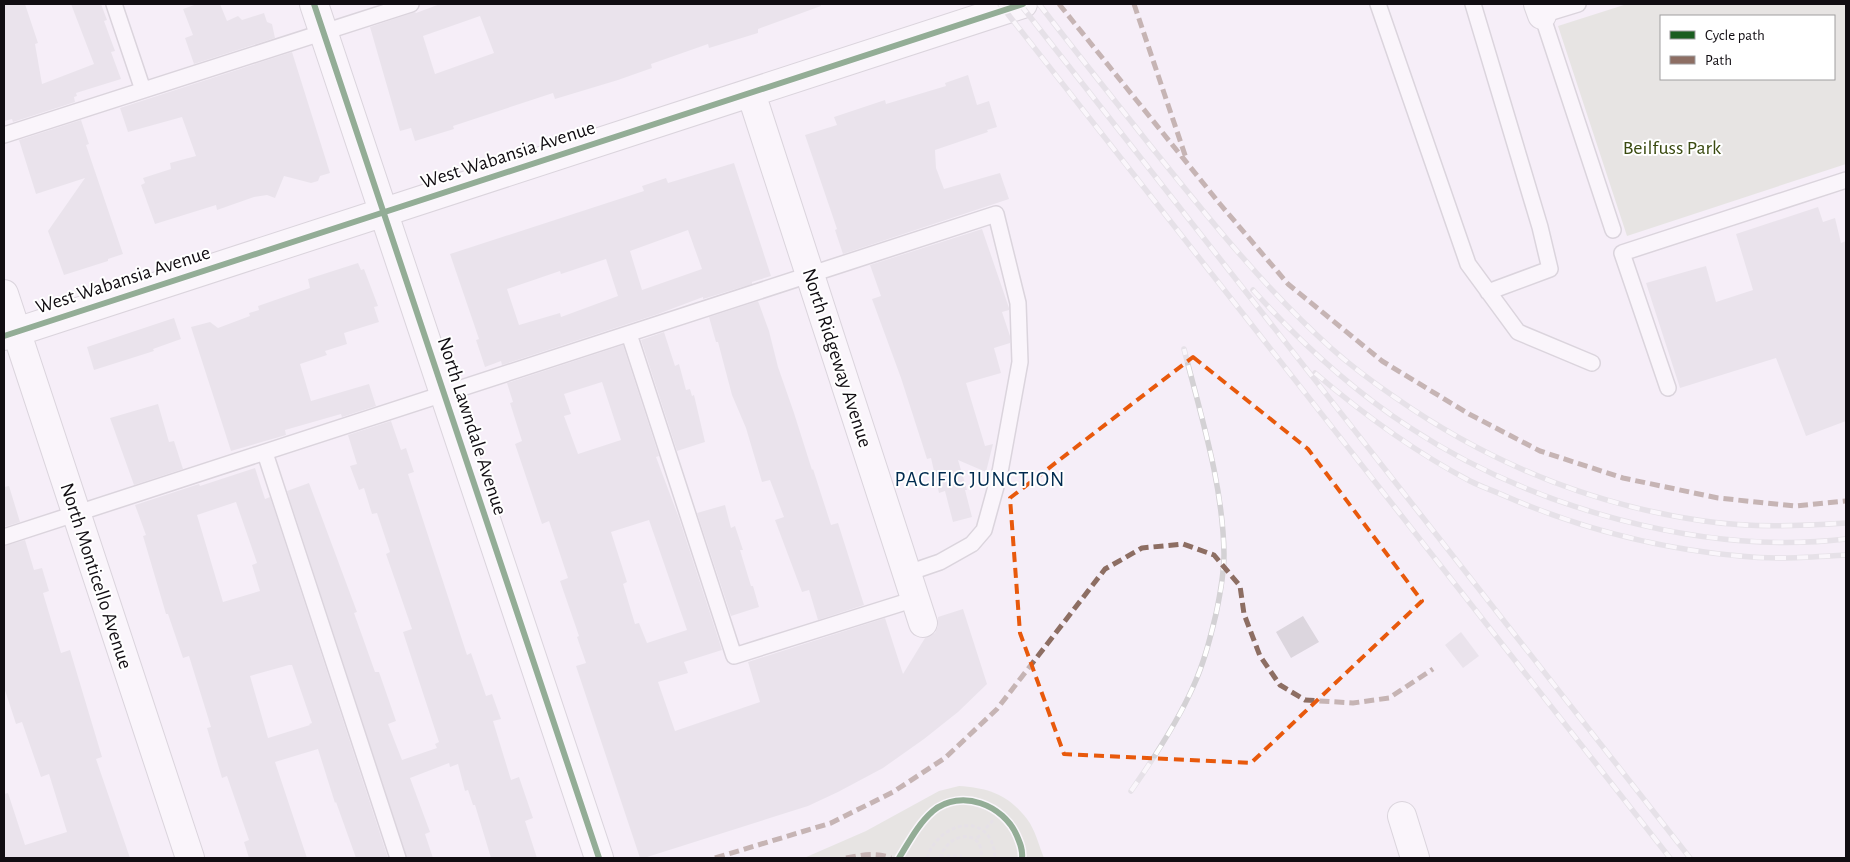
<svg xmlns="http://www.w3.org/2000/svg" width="1850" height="862" viewBox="0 0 1850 862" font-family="'Alegreya Sans',sans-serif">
	<rect width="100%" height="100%" fill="#f5eef8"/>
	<path fill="#d5d8cb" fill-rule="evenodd" d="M 1627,4 L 1846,4 L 1846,164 L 1627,236 L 1558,26 ZM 1834,16 L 1834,79 L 1661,79 L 1661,16 Z
		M 959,786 C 988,788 1008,794 1027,819 C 1035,829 1039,846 1044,858 L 804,858 L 866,831 L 939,791 Z"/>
	<path fill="#dcd6de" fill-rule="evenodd" d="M 4,4 L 25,4 L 38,43 L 35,44 L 42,84 L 94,64 L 71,4 L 101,4 L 107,20 L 104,21 L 115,51 L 111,52 L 121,79 L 76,93 L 77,96 L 74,97 L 75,102 L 13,122 L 12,119 L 4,121 Z
		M 197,4 L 220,4 L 227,21 L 238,16 L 242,20 L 264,13 L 267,22 L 272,24 L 275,38 L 194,64 L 185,38 L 193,35 L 183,9 Z
		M 440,4 L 820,4 L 821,6 L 758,29 L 758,33 L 709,48 L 708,44 L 651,64 L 652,68 L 618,80 L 555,99 L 553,93 L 453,126 L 454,129 L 415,141 L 411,128 L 400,131 L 370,27 L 415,12 L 416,13 ZM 480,16 L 494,53 L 435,74 L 423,36 Z
		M 292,52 L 330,173 L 320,176 L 318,181 L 311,183 L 284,176 L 275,198 L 267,195 L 254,197 L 217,210 L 216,205 L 155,224 L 141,185 L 145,183 L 143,178 L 171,169 L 170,163 L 196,156 L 182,117 L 128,132 L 120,108 Z
		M 968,75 L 977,105 L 989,101 L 997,127 L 987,130 L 988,132 L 935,150 L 936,168 L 944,189 L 1000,173 L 1009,199 L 843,254 L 835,230 L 837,229 L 805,135 L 837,125 L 834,117 L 885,100 L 886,104 L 946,86 L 945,83 Z
		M 81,120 L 89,144 L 86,145 L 123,254 L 108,259 L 108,261 L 64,275 L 48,231 L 85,178 L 36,194 L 19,140 Z
		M 734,163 L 771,276 L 752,282 L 752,284 L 703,299 L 703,297 L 658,314 L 502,365 L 501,361 L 485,367 L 476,340 L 479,339 L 450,254 L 644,191 L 642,186 L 666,178 L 668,183 ZM 688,230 L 702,269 L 642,290 L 630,251 ZM 606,259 L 618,296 L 561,317 L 560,313 L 519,325 L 507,289 L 560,271 L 561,274 Z
		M 1818,207 L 1823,222 L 1835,218 L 1841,243 L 1846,241 L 1846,421 L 1806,436 L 1776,358 L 1680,388 L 1646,283 L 1706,266 L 1716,302 L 1753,290 L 1736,234 Z
		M 982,229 L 1009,308 L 1009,310 L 1002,312 L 1010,336 L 1010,343 L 994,348 L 1001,373 L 966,383 L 985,446 L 993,444 L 986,472 L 958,460 L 967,490 L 965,490 L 972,517 L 953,522 L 945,491 L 939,493 L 931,458 L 927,459 L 901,378 L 872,299 L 881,296 L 870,265 Z
		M 358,263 L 361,270 L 364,269 L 378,306 L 374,307 L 379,322 L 344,333 L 347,344 L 325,351 L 327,355 L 300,364 L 311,401 L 369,384 L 376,406 L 342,417 L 341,414 L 285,430 L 286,435 L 231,451 L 191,327 L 210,322 L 218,328 L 250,316 L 249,313 L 259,310 L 258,306 L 310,288 L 308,279 Z
		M 758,301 L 769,331 L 778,367 L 794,413 L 812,470 L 813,469 L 831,525 L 838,523 L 864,605 L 818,620 L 809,590 L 802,592 L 775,520 L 784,517 L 770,480 L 762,482 L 746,428 L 732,395 L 718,342 L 716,342 L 709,317 Z
		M 174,318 L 181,339 L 153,349 L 154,351 L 94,370 L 87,347 Z
		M 664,332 L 675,366 L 679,364 L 686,390 L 690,389 L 692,396 L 694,395 L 705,442 L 677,451 L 641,340 Z
		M 623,345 L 659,456 L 656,457 L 679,518 L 722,650 L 684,662 L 688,673 L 658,682 L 675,731 L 760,702 L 748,662 L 885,618 L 903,674 L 925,638 L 935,633 L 938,626 L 938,617 L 963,609 L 987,684 L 958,712 L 924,739 L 883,768 L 838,792 L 808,806 L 644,858 L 640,858 L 576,666 L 586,663 L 577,637 L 579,636 L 560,581 L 568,578 L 549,521 L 542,524 L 515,444 L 522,441 L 510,403 L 513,402 L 507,383 ZM 602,382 L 621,440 L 578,454 L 564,416 L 571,414 L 564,394 ZM 649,520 L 687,630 L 647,643 L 639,623 L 635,624 L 623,584 L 627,582 L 611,532 Z
		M 158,404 L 169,442 L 174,441 L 183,469 L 134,485 L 110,418 Z
		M 391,421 L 401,450 L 406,448 L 414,472 L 408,474 L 467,655 L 471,653 L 486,696 L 492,694 L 501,719 L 493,721 L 511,780 L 519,777 L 533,818 L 525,821 L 537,858 L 491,858 L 475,805 L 473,805 L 468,790 L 465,791 L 458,764 L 450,767 L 449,763 L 410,778 L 430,832 L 425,834 L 433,858 L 407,858 L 287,491 L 309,483 L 357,612 L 354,613 L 375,672 L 379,672 L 396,721 L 388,724 L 402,760 L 437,748 L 435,744 L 439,742 L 403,632 L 412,629 L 386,554 L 390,552 L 377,513 L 372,514 L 364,488 L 359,490 L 350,466 L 357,464 L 348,435 Z
		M 255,468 L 265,499 L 270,497 L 388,858 L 356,858 L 336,802 L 335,803 L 318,749 L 275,762 L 307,858 L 249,858 L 244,842 L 249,840 L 227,776 L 222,778 L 207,728 L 211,727 L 189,656 L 183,658 L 168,614 L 166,614 L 143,536 L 146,535 L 135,505 L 199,484 L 200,486 ZM 236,502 L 257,563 L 252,565 L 260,591 L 223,602 L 197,515 ZM 289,665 L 292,665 L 312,723 L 309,724 L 310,725 L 268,738 L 250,676 Z
		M 9,486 L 20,522 L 4,527 L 4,487 Z
		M 725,505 L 731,528 L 735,526 L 743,550 L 740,550 L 751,586 L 753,586 L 759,607 L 731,616 L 697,513 Z
		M 25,540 L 34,570 L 42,568 L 49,591 L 43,593 L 61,653 L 70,650 L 102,757 L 96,759 L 130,858 L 4,858 L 4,794 L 8,793 L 25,845 L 67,832 L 49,774 L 41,777 L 22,722 L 16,724 L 4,687 L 4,546 Z
		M 1303,616 L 1319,642 L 1291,658 L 1276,632 Z
		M 1461,632 L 1479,656 L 1463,668 L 1445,645 Z"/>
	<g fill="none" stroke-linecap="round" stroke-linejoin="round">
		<g stroke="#bab4bc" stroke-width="18">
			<path id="lane" d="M 114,4 L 143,90
				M 1378,4 L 1468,264 L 1518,332 L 1592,363
				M 1473,4 L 1540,227 L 1550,269 L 1488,292
				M 1578,4 L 1542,15 L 1613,230
				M 4,135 L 411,4
				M 629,334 L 734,656 L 915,599
				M 1668,388 L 1622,253 L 1846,180
				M 265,453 L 398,858
				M 4,537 L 996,214 L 1018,303 L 1020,362 L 1000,472 L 984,530 L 972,544 L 940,562 L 908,573"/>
		</g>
		<g stroke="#bab4bc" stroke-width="30">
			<path id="street" d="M 314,4 L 599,858
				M 1538,4 L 1542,15
				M 751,93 L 923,623
				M 4,294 L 190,858
				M 4,336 L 1023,4
				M 1402,816 L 1415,858"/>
		</g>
		<path stroke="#d2d0d3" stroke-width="3" stroke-dasharray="4 2.5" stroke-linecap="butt" d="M 986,828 L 994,819
			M 977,838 L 982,834
			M 940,856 L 962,856
			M 927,858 C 939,820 993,810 995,858
			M 940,858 C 949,830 985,829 981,858"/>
		<use href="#lane" stroke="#fefcfe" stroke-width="15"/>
		<use href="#street" stroke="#fefcfe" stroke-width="28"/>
		<g stroke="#d3d1d4" stroke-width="5.5">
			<path id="rail" d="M 1000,4 L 1670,858
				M 1020,4 L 1690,858
				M 1039,4 C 1075,51 1112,97 1149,144 C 1206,215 1263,287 1331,348 C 1351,366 1374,383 1396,398 C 1489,463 1592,505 1704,521 C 1751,528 1799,526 1846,523
				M 1253,290 C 1299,341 1351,389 1409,427 C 1530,507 1701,556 1846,539
				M 1315,373 C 1363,414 1415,452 1470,481 C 1482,487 1494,491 1505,496 C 1579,528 1660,549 1740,556 C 1775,560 1811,557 1846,555
				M 1131,791 C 1154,758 1177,723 1193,687 C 1204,663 1210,639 1216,614 C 1220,595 1224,574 1224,554 C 1223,485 1201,416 1184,349"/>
		</g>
		<use href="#rail" stroke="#fff" stroke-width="4" stroke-dasharray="11" stroke-linecap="butt"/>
		<path stroke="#8d6e63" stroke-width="5" stroke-dasharray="10 5" stroke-linecap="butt" d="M 1059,4 L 1220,204 L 1288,284 L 1382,361 L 1469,414 L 1540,451 L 1623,478 L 1718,498 L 1795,506 L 1846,501
			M 1134,4 L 1186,158
			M 715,858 L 831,823 L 893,792 L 945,758 L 997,709 L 1105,569 L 1142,548 L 1183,544 L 1214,555 L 1240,586 L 1244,614 L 1260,656 L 1280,685 L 1305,700 L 1353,703 L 1389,698 L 1433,669
			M 846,858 C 861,855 876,852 891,858"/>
		<g stroke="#fff" stroke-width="9">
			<path id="cycleway" d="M 314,4 L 599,858
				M 4,336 L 1023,4
				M 899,858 C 909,842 918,824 933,811 C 961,788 1004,805 1017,836 C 1020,843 1023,850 1022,858"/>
		</g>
		<use href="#cycleway" stroke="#1b5e20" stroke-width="6"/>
	</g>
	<path d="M0 0H1850V862H0ZM 1193,357 L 1308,449 L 1422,601 L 1251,763 L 1064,754 L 1020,633 L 1010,498 Z" fill="#f5eef8" fill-opacity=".55" fill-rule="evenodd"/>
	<path fill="none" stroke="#e8590c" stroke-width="4" stroke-dasharray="10 6" stroke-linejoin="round" d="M 1193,357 L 1308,449 L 1422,601 L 1251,763 L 1064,754 L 1020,633 L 1010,498 Z"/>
	<g text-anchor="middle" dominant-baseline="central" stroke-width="4" stroke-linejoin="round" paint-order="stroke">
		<g font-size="20" fill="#3a4a10" stroke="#fff">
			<text x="1672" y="148">Beilfuss Park</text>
		</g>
		<g font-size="20" fill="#110d12" stroke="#fff">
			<text transform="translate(508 155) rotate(-18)">West Wabansia Avenue</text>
			<text transform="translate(123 280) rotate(-18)">West Wabansia Avenue</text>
			<text transform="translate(837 358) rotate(72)">North Ridgeway Avenue</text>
			<text transform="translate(472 426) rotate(72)">North Lawndale Avenue</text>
			<text transform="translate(96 576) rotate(72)">North Monticello Avenue</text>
		</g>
		<g font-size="21" letter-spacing="1" fill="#002b4f" stroke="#fff">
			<text x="980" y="479">PACIFIC JUNCTION</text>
		</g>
	</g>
	<rect width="1850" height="862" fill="none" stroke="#110d12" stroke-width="10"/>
	<rect x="1660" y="15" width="175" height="65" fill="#ffffff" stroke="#a09ea0"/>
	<rect x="1670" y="31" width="25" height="8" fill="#1b5e20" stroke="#a09ea0"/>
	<text x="1705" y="40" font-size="15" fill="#110d12">Cycle path</text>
	<rect x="1670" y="56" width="25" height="8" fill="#8d6e63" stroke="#a09ea0"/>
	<text x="1705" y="65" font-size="15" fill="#110d12">Path</text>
</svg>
